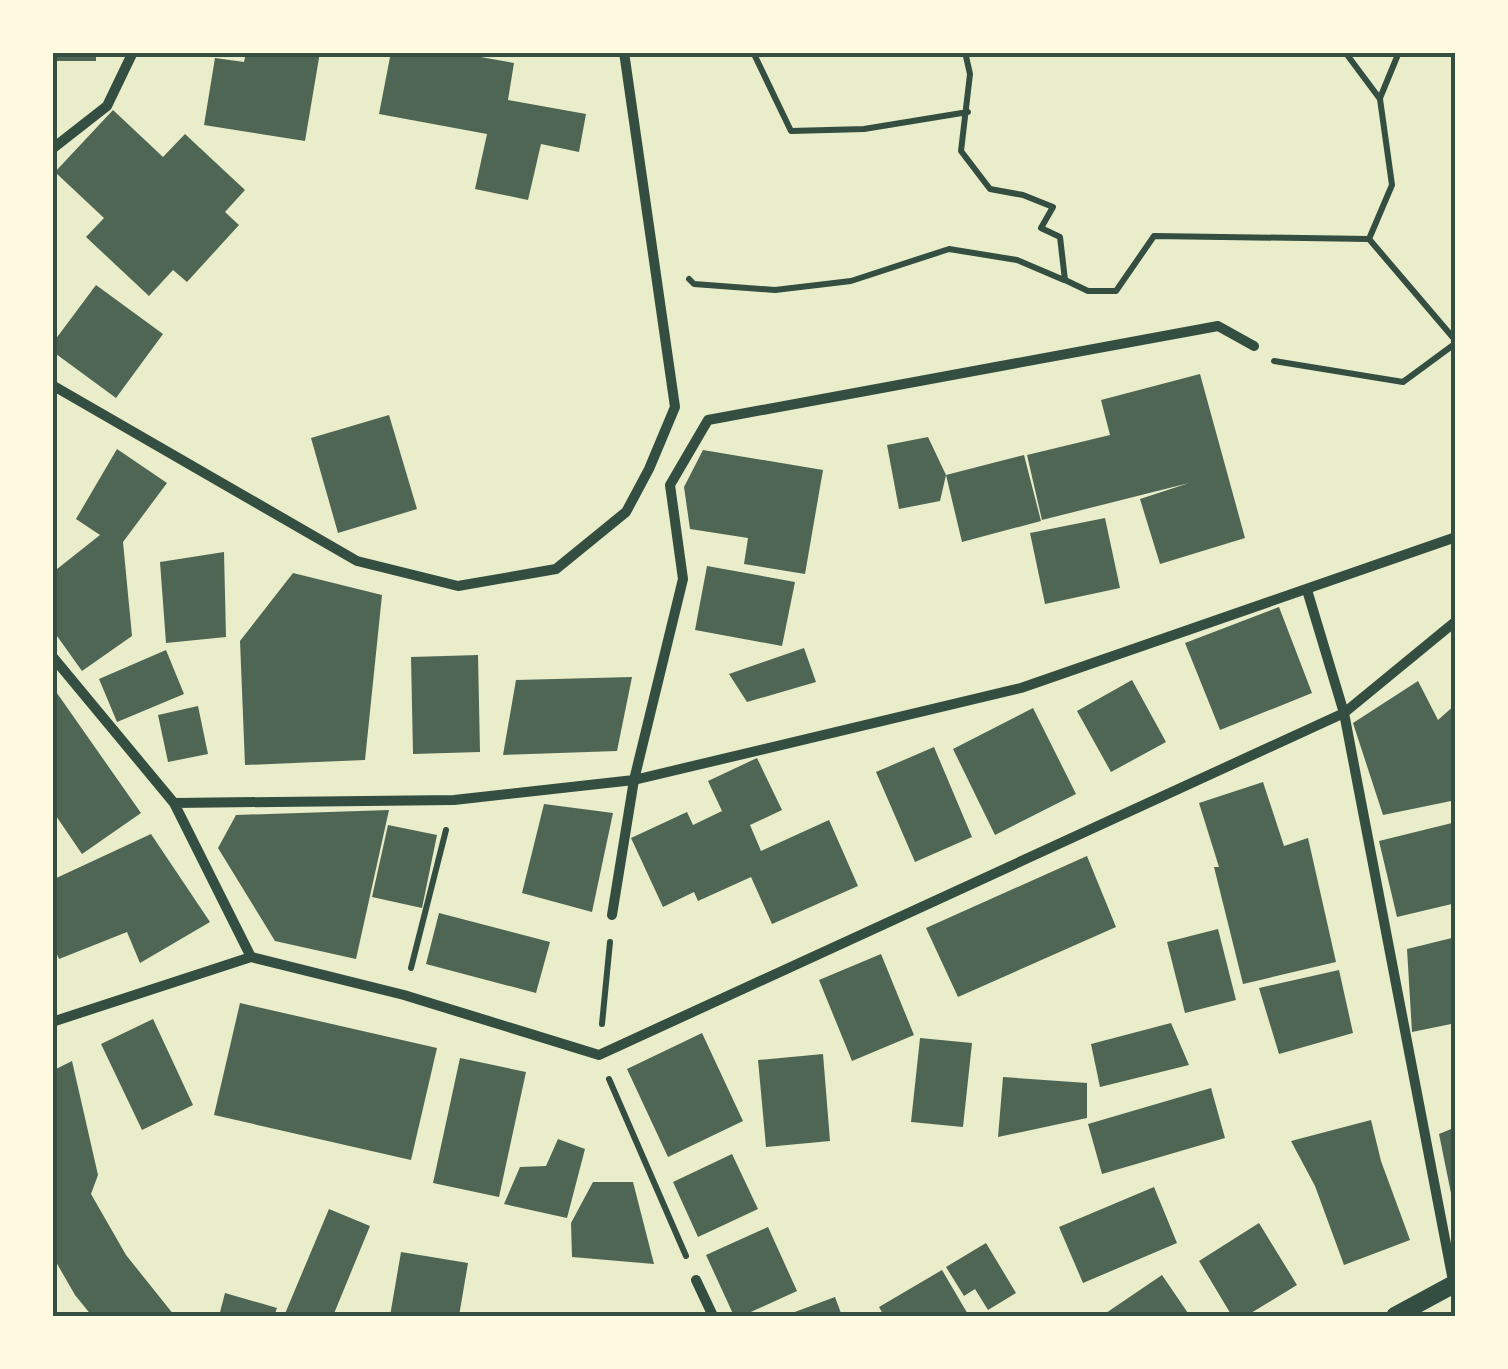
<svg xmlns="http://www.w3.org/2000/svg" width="1508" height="1369" viewBox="0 0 1508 1369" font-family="'Work Sans',sans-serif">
	<rect width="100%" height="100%" fill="#e9edc9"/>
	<path fill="#4f6655" d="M 52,52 L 96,52 L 96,61 L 52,61 Z
		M 246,52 L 320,52 L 305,141 L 204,125 L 215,58 L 244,62 Z
		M 391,52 L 453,52 L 514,63 L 508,100 L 586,114 L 579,152 L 541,144 L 528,200 L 475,189 L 487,134 L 379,114 Z
		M 113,110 L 163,157 L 185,134 L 245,190 L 225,212 L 239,225 L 187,282 L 173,270 L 149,296 L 86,237 L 104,218 L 55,172 Z
		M 96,285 L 163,334 L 116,398 L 52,351 L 52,344 Z
		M 1200,374 L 1245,538 L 1160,564 L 1140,499 L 1189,483 L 1042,520 L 1027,455 L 1110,435 L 1101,400 Z
		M 389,415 L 417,509 L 338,533 L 311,438 Z
		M 928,437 L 946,475 L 1024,455 L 1041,521 L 962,542 L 946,475 L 940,501 L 899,509 L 887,445 Z
		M 117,449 L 167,483 L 123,542 L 132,636 L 82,671 L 52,629 L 52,573 L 100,535 L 76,519 Z
		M 703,450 L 823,470 L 805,574 L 744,564 L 748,538 L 690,529 L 684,487 Z
		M 1105,518 L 1120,588 L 1045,604 L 1030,533 Z
		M 224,552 L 226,637 L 166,643 L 160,562 Z
		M 707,566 L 795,582 L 782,646 L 695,630 Z
		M 293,573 L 382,595 L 365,760 L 245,765 L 240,641 Z
		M 1279,607 L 1312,693 L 1220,730 L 1185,643 Z
		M 804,648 L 816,682 L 747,702 L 729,674 Z
		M 166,650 L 184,694 L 117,722 L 99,679 Z
		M 478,655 L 480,752 L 413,754 L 411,657 Z
		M 632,677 L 617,751 L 503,755 L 516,680 Z
		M 1132,680 L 1166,742 L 1111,772 L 1077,711 Z
		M 1418,681 L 1438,720 L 1456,704 L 1456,800 L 1383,815 L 1353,723 Z
		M 52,686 L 141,813 L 82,854 L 52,810 Z
		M 198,706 L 208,754 L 168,762 L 158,715 Z
		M 1033,708 L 1076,794 L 995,835 L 953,749 Z
		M 934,747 L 972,837 L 915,862 L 876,772 Z
		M 757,758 L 782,810 L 750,825 L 761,851 L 829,820 L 858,886 L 772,924 L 751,877 L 698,901 L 694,892 L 663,907 L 631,838 L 687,812 L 693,825 L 722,811 L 708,781 Z
		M 1263,782 L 1284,846 L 1308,838 L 1336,962 L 1243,984 L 1214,867 L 1219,867 L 1199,803 Z
		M 544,804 L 613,813 L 592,912 L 522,893 Z
		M 389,810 L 356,959 L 275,941 L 218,848 L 236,815 Z
		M 1456,822 L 1456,903 L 1397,917 L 1379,841 Z
		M 388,825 L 437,835 L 422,908 L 372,897 Z
		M 151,834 L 210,922 L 140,963 L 127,932 L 59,959 L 52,943 L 52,880 Z
		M 1087,856 L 1116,927 L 958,997 L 926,928 Z
		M 439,913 L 550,942 L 536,993 L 426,964 Z
		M 1218,929 L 1236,1000 L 1185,1013 L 1167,942 Z
		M 1456,937 L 1456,1023 L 1412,1032 L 1407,949 Z
		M 881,954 L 914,1035 L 852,1061 L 819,980 Z
		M 1339,970 L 1353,1033 L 1279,1054 L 1259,988 Z
		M 240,1003 L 437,1048 L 411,1160 L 214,1115 Z
		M 153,1019 L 193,1105 L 142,1130 L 101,1044 Z
		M 1171,1023 L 1189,1065 L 1100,1087 L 1091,1044 Z
		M 702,1033 L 743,1121 L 668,1157 L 627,1069 Z
		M 920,1038 L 972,1043 L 963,1127 L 911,1122 Z
		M 823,1054 L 830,1141 L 766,1147 L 758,1060 Z
		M 460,1058 L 526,1072 L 499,1197 L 433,1183 Z
		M 72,1061 L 98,1175 L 91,1194 L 126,1255 L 174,1315 L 172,1316 L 92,1316 L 75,1295 L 52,1255 L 52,1071 Z
		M 1003,1077 L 1087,1083 L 1087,1118 L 998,1137 Z
		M 1211,1088 L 1225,1138 L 1102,1174 L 1088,1124 Z
		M 1371,1120 L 1381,1161 L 1410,1240 L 1344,1265 L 1315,1186 L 1291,1141 Z
		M 1456,1127 L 1456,1208 L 1454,1208 L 1439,1134 Z
		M 558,1139 L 585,1149 L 567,1218 L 504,1204 L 520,1167 L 546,1166 Z
		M 732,1154 L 758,1209 L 698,1237 L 673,1182 Z
		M 593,1182 L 633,1182 L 654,1264 L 572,1257 L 571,1223 Z
		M 1154,1187 L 1177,1243 L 1083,1283 L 1059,1227 Z
		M 329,1209 L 370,1226 L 333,1316 L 284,1316 Z
		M 1259,1223 L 1297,1285 L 1246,1316 L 1232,1316 L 1199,1261 Z
		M 768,1227 L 797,1291 L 742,1316 L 734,1316 L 706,1255 Z
		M 986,1243 L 1016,1293 L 988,1310 L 975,1289 L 964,1296 L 946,1267 Z
		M 401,1252 L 468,1263 L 459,1316 L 390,1316 Z
		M 942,1270 L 969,1316 L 884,1316 L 879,1307 Z
		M 1162,1275 L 1190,1316 L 1109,1316 L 1106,1313 Z
		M 225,1293 L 277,1308 L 274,1316 L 219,1316 Z
		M 835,1297 L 842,1316 L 784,1316 Z"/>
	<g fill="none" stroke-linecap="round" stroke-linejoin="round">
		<path stroke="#344e41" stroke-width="6" d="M 753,52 L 791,131 L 864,129 L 968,112
			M 965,52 L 970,74 L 961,151 L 990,189 L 1023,195 L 1053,207 L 1041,228 L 1060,237 L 1065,280 L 1088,291 L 1116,291 L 1154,236 L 1369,239
			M 1345,52 L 1380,99 L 1392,185 L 1369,239
			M 1380,98 L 1399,52
			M 1369,239 L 1456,341
			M 689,279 L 694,284 L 775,290 L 851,281 L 949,249 L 1017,260 L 1064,280
			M 1274,361 L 1403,382 L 1456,343
			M 411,968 L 446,830
			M 602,1024 L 610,942
			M 609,1079 L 686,1256"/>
		<path stroke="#344e41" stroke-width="10" d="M 52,149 L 107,106 L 133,52
			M 52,385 L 357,561 L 458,586 L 556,569 L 626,512 L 649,469 L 675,407 L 624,52
			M 1307,590 L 1344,713 L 1454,1286
			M 52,656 L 174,803 L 251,957
			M 174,803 L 454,800 L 634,780 L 1021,688 L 1456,537
			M 612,915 L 634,780 L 683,579 L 670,485 L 708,420 L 1218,326 L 1254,346
			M 52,1022 L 251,957 L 404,995 L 599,1055 L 1344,713 L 1456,621
			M 696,1280 L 713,1316"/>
		<path stroke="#344e41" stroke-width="18" d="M 1395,1316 L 1456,1283"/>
	</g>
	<rect width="1508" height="1369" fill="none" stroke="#fefae0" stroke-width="110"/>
	<rect x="55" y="55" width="1398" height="1259" fill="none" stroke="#344e41" stroke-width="4"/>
</svg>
